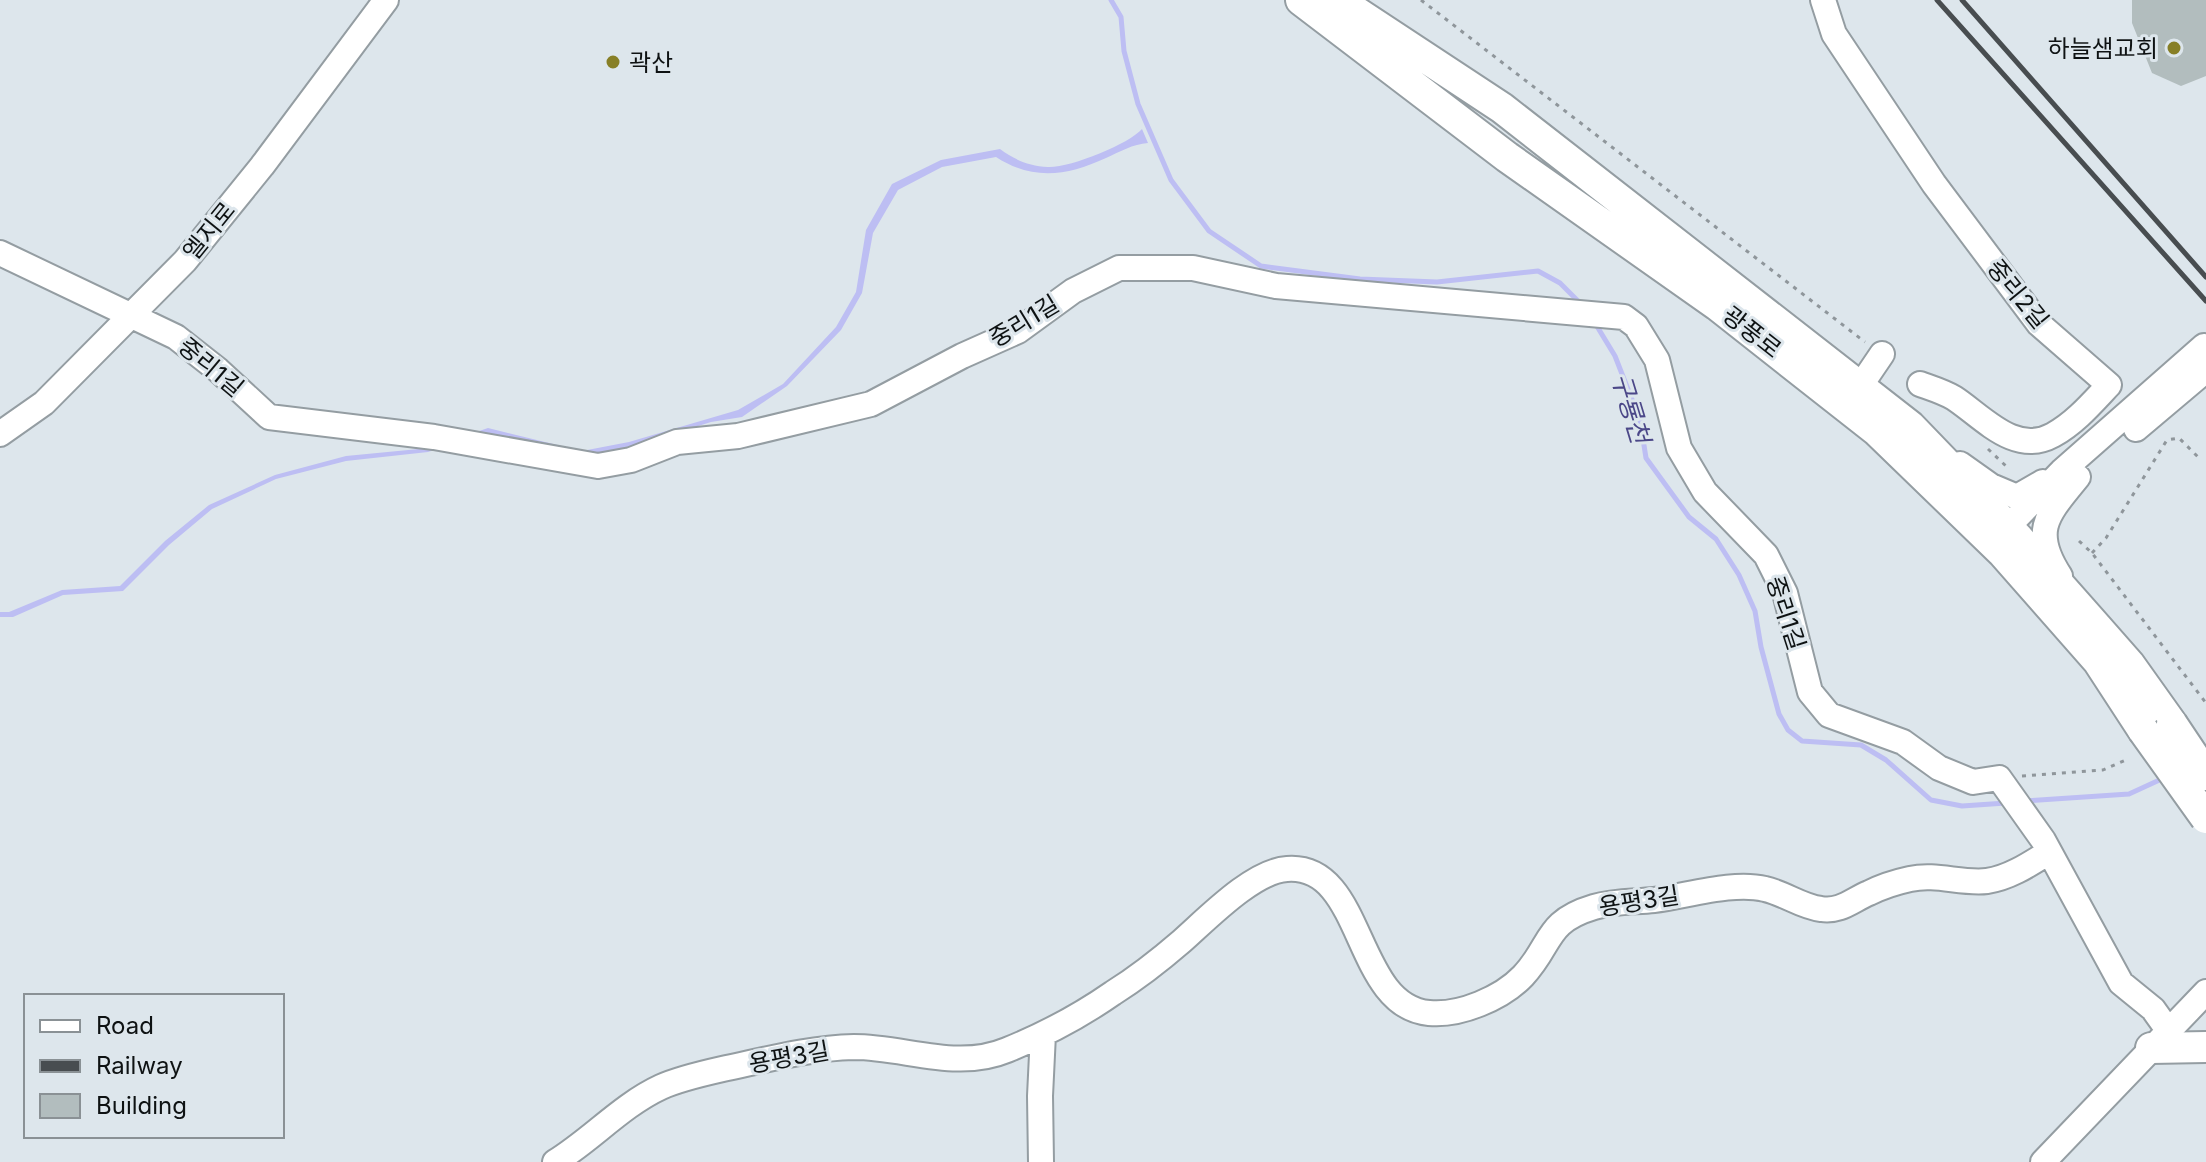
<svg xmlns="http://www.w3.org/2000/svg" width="2206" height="1162" viewBox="0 0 2206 1162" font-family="Inter,'Noto Sans KR',sans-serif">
	<rect width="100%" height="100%" fill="#dde6ec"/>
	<path fill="#bdbef3" d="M 1142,129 L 1148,143 C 1133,144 1119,152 1106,158 C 1067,176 1033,181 996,157 L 942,167 L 898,190 L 873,233 L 862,293 L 841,330 L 787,386 L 742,417 L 711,422 L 631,447 L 580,456 L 486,433 L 428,452 L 346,461 L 276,479 L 212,509 L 169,545 L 123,591 L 63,595 L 13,617 L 0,617 L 0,612 L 9,612 L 62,590 L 120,586 L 165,541 L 209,505 L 275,475 L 346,456 L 429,448 L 488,428 L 582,451 L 629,442 L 738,410 L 783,384 L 836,327 L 856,292 L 866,230 L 892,184 L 941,160 L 1000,149 C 1015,160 1029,166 1048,167 C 1070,168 1129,144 1142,129 Z"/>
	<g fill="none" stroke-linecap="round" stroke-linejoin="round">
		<path stroke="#bdbef3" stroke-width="5" d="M 1111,0 L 1121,17 L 1124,51 L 1138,104 L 1171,180 L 1209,231 L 1261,266 L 1360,279 L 1437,282 L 1538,271 L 1560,283 L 1582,305
			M 1595,323 L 1615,356 L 1640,420 L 1646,458 L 1689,517 L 1716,539 L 1739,575 L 1755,611 L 1761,647 L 1779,714 L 1788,730 L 1802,741 L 1861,745 L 1886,760 L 1931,800 L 1962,806 L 2006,803
			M 2023,801 L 2129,794 L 2166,777"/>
	</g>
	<path fill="#b2bdbe" d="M 2132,0 L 2206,0 L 2206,76 L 2181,86 L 2152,73 L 2132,23 Z"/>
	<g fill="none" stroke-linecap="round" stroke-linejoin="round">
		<g stroke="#949da2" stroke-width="28">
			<path id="minor" d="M 1823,0 L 1834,34 L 1934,184 L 2039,324 L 2109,385 C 2092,403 2075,423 2053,435 C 2015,456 1983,417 1954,398 C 1944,392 1931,388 1920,384
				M 0,253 L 176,337 L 218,370 L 269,417 L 434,437 L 598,466 L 631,460 L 677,442 L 738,436 L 871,404 L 962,356 L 1018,331 L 1073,291 L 1119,268 L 1193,268 L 1276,286 L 1624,317 L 1636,326 L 1657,360 L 1679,448 L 1705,492 L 1766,555 L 1785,593 L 1810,692 L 1829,715 L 1903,742 L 1939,768 L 1973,782 L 1999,778 L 2043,840 L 2121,983 L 2153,1009 L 2168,1030
				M 1861,385 L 1882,354
				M 2136,429 L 2206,370
				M 0,434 L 44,403 L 185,261 L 262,166 L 386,0
				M 1960,464 L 1991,486 L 2017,497 L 2043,482
				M 1995,540 L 2062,471 L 2204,346
				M 2060,576 C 2030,530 2048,514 2078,477
				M 555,1162 C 591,1140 622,1105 661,1087 C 681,1078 705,1073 727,1068 C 769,1059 811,1048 854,1047 C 905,1047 957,1071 1007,1050 C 1044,1035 1080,1016 1113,993 C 1137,978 1160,960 1182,941 C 1207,919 1253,871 1287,869 C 1365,863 1353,1006 1429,1013 C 1460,1016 1502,998 1523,976 C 1553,944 1544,922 1594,907 C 1614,901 1634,902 1654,900 C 1687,896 1733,881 1765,889 C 1784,893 1802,907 1821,909 C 1841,912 1852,900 1869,893 C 1881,887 1896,882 1910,879 C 1936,873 1961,884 1987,881 C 2009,878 2030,864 2049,852
				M 1041,1162 L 1040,1096 L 1043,1034
				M 2043,1162 L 2206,992"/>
		</g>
		<g stroke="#949da2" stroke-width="34">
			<path id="major" d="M 1301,0 L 1507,157 L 1717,305 L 1877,431 L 2003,553 L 2098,661 L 2143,730
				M 1338,0 L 1502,108 L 1910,426 L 2018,538 L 2094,624 L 2130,665 L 2172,724
				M 2151,1048 L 2206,1047"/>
		</g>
		<path stroke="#8f969b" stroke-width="3" stroke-dasharray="4 6" stroke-linecap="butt" d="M 1421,0 L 1865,342
			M 1988,449 L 2007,467
			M 2079,541 L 2092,553 L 2206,703
			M 2092,553 L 2106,538 L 2167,440 L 2179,438 L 2200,459
			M 2022,776 L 2103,770 L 2128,759"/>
		<use href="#minor" stroke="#fff" stroke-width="24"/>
		<use href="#major" stroke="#fff" stroke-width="30"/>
		<path stroke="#484d50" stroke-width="5" d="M 1937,0 L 2206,301
			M 1962,0 L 2206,277"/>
		<g stroke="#949da2" stroke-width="34" stroke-linecap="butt">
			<path id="major-bridge" d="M 2172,724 L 2206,775
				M 2143,730 L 2206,818"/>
		</g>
		<use href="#major-bridge" stroke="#fff" stroke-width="30"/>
	</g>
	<g fill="#877f26" stroke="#dde6ec" stroke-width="3">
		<circle cx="2174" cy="48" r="8"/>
		<circle cx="613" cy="62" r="8"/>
	</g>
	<g text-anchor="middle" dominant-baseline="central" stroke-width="6" stroke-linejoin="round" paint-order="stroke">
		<g font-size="24" fill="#0e1213" stroke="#dde6ec" text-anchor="end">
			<text x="2158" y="48">하늘샘교회</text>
			<text x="629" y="62" text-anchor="start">곽산</text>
		</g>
		<g font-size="24" fill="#0e1213" stroke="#dde6ec">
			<text transform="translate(209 231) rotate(-51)">엘지로</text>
			<text transform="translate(2018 294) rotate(51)">중리2길</text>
			<text transform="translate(1024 321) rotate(-31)">중리1길</text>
			<text transform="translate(1752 332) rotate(38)">광풍로</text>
			<text transform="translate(211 367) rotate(40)">중리1길</text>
			<text transform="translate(1786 613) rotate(72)">중리1길</text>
			<text transform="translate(1639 901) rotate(-9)">용평3길</text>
			<text transform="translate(789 1057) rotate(-10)">용평3길</text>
		</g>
		<g font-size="26" font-style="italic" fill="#4b4788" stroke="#dde6ec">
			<text transform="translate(1631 408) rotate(73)">구룡천</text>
		</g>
	</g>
	<rect x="24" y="994" width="260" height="144" fill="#dde6ec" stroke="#8a9195" stroke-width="2"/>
	<rect x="40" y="1020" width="40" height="12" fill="#ffffff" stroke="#8a9195" stroke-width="2"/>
	<text x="96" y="1034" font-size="24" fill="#0e1213">Road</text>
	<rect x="40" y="1060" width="40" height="12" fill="#484d50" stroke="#8a9195" stroke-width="2"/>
	<text x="96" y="1074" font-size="24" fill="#0e1213">Railway</text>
	<rect x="40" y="1094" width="40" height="24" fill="#b2bdbe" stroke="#8a9195" stroke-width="2"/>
	<text x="96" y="1114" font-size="24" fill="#0e1213">Building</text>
</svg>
